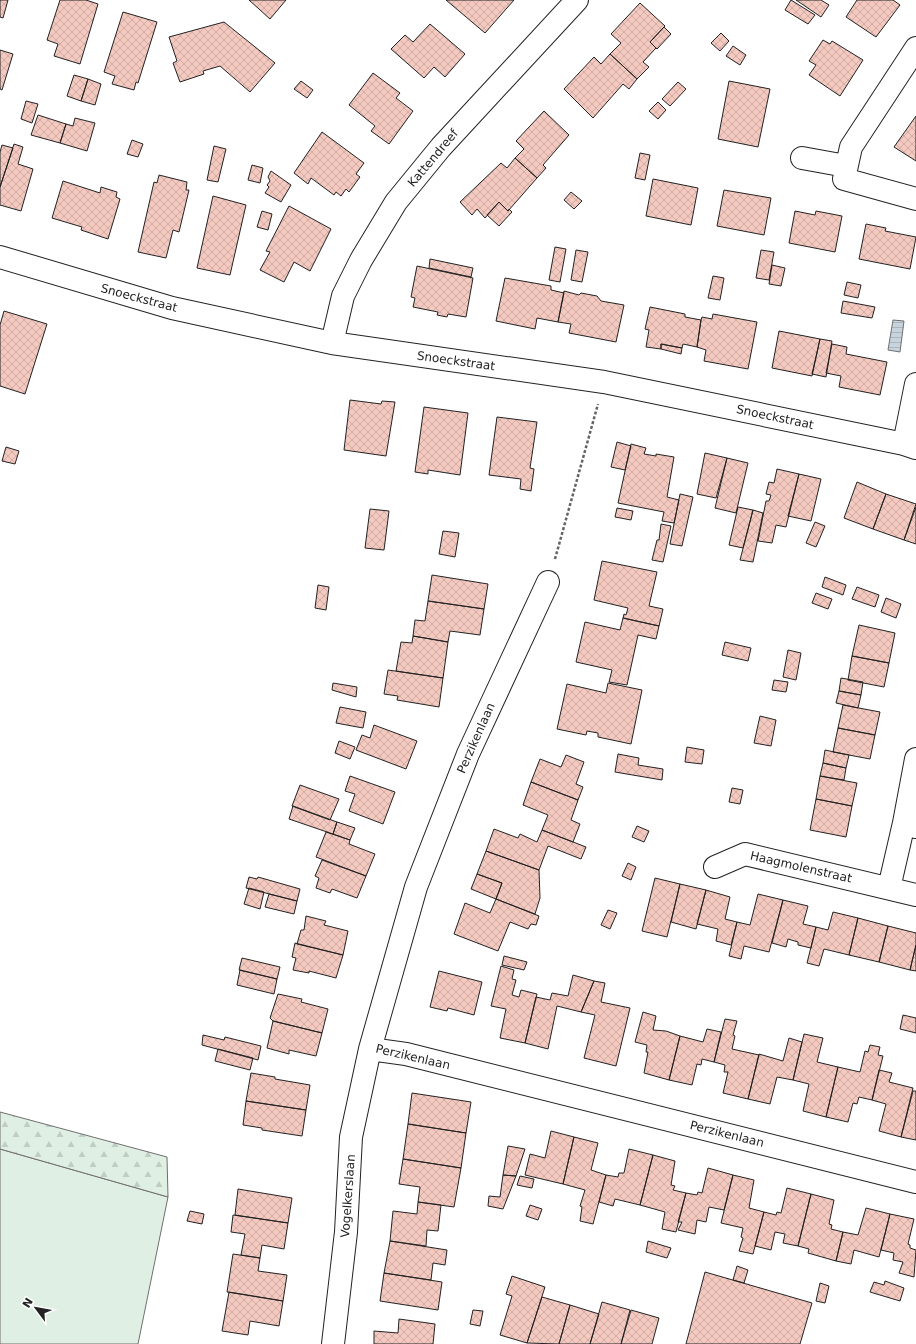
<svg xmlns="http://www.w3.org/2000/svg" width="916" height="1344" viewBox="0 0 916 1344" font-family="'DejaVu Sans',sans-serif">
	<defs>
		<pattern id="forest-firs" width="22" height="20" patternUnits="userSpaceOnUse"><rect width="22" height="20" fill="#e0efe3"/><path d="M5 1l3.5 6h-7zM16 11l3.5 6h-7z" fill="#c0cdc2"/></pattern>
		<pattern id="water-rules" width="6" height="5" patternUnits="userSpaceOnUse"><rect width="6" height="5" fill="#c7d3dd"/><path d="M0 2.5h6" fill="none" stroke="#abb5bd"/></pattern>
		<pattern id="building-cross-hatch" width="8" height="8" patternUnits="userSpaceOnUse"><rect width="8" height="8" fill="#f3c9c0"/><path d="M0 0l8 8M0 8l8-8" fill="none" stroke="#d0aca5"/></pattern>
	</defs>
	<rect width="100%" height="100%" fill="#fff"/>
	<path fill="#e0efe3" stroke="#6f6f6f" d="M 0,1149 L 168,1197 L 138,1344 L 0,1344 Z"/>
	<path fill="url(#forest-firs)" stroke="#6f6f6f" d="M 0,1112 L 167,1157 L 168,1197 L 0,1149 Z"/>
	<path fill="url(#water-rules)" stroke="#6f6f6f" d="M 893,320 L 904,321 L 900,352 L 888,350 Z"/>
	<path fill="url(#building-cross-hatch)" stroke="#222" d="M 0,0 L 8,0 L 3,18 L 0,17 Z
		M 60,0 L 86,0 L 98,4 L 80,64 L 54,56 L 58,44 L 47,40 Z
		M 249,0 L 286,0 L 270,19 Z
		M 446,0 L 514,0 L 485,33 Z
		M 791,0 L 815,15 L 808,24 L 785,10 Z
		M 796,0 L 821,0 L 829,5 L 821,17 Z
		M 857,0 L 893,0 L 900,5 L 876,37 L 846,17 Z
		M 640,3 L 665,26 L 650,42 L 656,48 L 643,62 L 649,67 L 637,79 L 610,54 L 621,43 L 611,34 Z
		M 123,12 L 157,22 L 138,83 L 136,82 L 134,90 L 112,84 L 115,76 L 104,72 Z
		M 224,22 L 275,63 L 250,92 L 220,66 L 203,71 L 204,74 L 180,82 L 173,63 L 177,61 L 169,37 Z
		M 430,24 L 465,54 L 445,77 L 434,67 L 424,78 L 391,49 L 405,35 L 413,42 Z
		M 664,27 L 671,34 L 657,49 L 650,42 Z
		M 721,33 L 729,41 L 720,51 L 711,43 Z
		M 823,40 L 830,44 L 832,41 L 863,60 L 840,96 L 809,75 L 816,65 L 809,61 Z
		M 733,46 L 746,55 L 740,65 L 726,56 Z
		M 0,50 L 13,54 L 2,90 L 0,89 Z
		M 610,54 L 637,79 L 629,89 L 623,84 L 593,118 L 564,89 L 594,57 L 601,64 Z
		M 373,73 L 400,93 L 396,98 L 413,111 L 389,144 L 371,131 L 375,126 L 349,105 Z
		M 74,75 L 88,79 L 81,101 L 67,96 Z
		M 88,79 L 101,84 L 95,105 L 81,101 Z
		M 301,81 L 313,90 L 307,98 L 294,89 Z
		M 729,81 L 770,89 L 758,147 L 718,139 Z
		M 678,82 L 686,89 L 670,106 L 662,99 Z
		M 26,101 L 38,104 L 32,123 L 21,119 Z
		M 658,102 L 666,110 L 658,119 L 649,111 Z
		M 544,111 L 569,135 L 543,165 L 546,168 L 537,178 L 515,158 L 524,149 L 516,141 Z
		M 38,115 L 66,124 L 60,143 L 31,135 Z
		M 916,116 L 916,161 L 894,147 Z
		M 75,118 L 95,123 L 87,151 L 60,143 L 66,124 L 73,126 Z
		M 322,132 L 364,163 L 356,174 L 360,177 L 349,192 L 346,189 L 341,196 L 336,192 L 334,195 L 311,178 L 308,184 L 294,173 Z
		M 132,140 L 143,144 L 138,157 L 127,154 Z
		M 14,144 L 23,147 L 18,164 L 33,169 L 21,211 L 0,205 L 0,187 Z
		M 2,145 L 13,148 L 0,187 L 0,152 Z
		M 214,146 L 226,149 L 218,182 L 207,180 Z
		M 640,153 L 650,155 L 645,180 L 635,178 Z
		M 515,158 L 537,178 L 508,211 L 499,202 L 485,218 L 477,209 L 472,215 L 460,202 L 501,163 L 507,168 Z
		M 252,165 L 263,168 L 260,183 L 248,180 Z
		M 271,171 L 291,185 L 281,202 L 265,193 L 269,187 L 267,185 L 270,181 L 268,177 Z
		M 159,175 L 187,182 L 186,190 L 189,190 L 179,232 L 173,230 L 166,258 L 138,252 L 154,182 L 157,183 Z
		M 653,179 L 698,188 L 691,225 L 646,216 Z
		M 63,181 L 100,193 L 101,187 L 117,192 L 116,197 L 120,199 L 108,239 L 81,230 L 82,227 L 52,218 Z
		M 724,190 L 771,198 L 764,235 L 717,226 Z
		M 571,192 L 582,201 L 574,209 L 564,200 Z
		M 213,196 L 246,205 L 230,275 L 197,268 Z
		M 499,202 L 508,211 L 509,209 L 512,212 L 499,226 L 487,215 Z
		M 289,206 L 331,229 L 310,271 L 294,262 L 284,282 L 260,270 L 270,252 L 266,251 Z
		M 262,211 L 272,214 L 268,230 L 257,227 Z
		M 795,211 L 815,215 L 816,211 L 842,216 L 835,252 L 789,243 Z
		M 866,224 L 886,228 L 885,231 L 916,237 L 910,269 L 859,259 Z
		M 555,247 L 566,249 L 560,282 L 549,280 Z
		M 576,250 L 588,252 L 582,282 L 571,280 Z
		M 761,250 L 774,252 L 769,280 L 756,278 Z
		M 430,259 L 473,268 L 471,277 L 429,268 Z
		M 772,265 L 785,268 L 781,286 L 769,284 Z
		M 417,266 L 473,278 L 466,317 L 448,314 L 447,317 L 437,315 L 438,312 L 413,307 L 415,298 L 411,297 Z
		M 713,276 L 724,278 L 720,300 L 708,298 Z
		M 505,278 L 551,286 L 551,290 L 564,293 L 558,322 L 537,318 L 535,329 L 496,321 Z
		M 847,282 L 861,285 L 858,298 L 844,295 Z
		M 564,291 L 579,295 L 581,293 L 597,296 L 601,301 L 624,305 L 616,342 L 569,333 L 571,324 L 558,322 Z
		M 843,301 L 875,307 L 872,318 L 841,313 Z
		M 650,307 L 685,314 L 685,317 L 701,320 L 697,347 L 683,344 L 682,348 L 661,344 L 661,349 L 646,347 L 649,330 L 645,329 Z
		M 4,311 L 47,324 L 25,394 L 0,386 L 0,325 Z
		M 713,314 L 757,322 L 748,369 L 704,361 L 706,350 L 697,347 L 701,320 L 702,317 L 712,319 Z
		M 779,331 L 820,339 L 812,376 L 772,368 Z
		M 820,339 L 832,341 L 826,377 L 812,374 Z
		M 661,344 L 682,348 L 681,354 L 661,349 Z
		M 832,344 L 847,347 L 846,354 L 887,362 L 880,395 L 839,387 L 841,376 L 826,373 Z
		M 350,400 L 381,404 L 382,401 L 395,402 L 386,456 L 344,450 Z
		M 424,407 L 468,413 L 460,475 L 428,470 L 428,474 L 415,472 Z
		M 497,417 L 537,422 L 530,468 L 534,469 L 531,491 L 520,489 L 521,479 L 489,475 Z
		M 617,442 L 631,446 L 625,470 L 611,467 Z
		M 631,444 L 646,448 L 644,454 L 656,456 L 656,454 L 674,457 L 667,497 L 679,500 L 674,523 L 662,521 L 664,512 L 618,503 Z
		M 6,447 L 19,451 L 15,464 L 2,461 Z
		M 705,453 L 727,458 L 716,498 L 697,494 Z
		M 727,458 L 748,463 L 736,513 L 715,508 Z
		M 777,469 L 799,474 L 786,527 L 776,525 L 772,543 L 758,541 L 766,501 L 769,501 L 771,495 L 766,494 L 769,482 L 774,483 Z
		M 799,474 L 821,479 L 811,521 L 788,516 Z
		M 857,482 L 886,494 L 873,529 L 844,518 Z
		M 680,494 L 693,497 L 682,546 L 670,544 Z
		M 886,494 L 916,504 L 904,540 L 873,529 Z
		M 738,507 L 753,510 L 743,548 L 729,545 Z
		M 916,507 L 916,544 L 904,540 Z
		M 617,508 L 633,511 L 631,520 L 615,517 Z
		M 370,509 L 389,511 L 384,550 L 365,548 Z
		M 753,510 L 763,513 L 753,562 L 740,560 Z
		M 815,522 L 825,526 L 816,547 L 806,543 Z
		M 661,524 L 671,526 L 663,562 L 652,560 L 657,540 L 659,540 Z
		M 443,531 L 459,533 L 455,557 L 439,554 Z
		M 602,561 L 657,572 L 649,606 L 663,609 L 659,626 L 623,618 L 624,614 L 626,615 L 628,608 L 594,600 Z
		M 432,575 L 488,584 L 484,609 L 428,601 Z
		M 825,577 L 846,585 L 843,595 L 822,587 Z
		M 318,585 L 329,587 L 326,610 L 315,608 Z
		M 857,587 L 879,595 L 875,607 L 852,599 Z
		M 816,593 L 832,599 L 828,609 L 812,603 Z
		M 886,598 L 901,604 L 896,618 L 881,612 Z
		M 428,601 L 484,609 L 480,635 L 450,631 L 448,642 L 413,636 L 415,620 L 425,621 Z
		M 623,618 L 659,626 L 656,639 L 638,635 L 627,685 L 609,682 L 612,670 L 576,662 L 585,622 L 620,630 Z
		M 859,625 L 895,633 L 889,663 L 852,656 Z
		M 413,636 L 448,642 L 443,678 L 396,671 L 401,642 L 412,643 Z
		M 725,642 L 751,648 L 748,661 L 722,655 Z
		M 788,650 L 801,653 L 796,680 L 783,677 Z
		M 852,656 L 889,663 L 884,687 L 848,680 Z
		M 388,670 L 443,678 L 439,707 L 397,700 L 398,696 L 384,694 Z
		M 841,678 L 863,682 L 861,695 L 839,691 Z
		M 774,680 L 788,682 L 786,692 L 772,690 Z
		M 333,683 L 357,687 L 356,697 L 332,690 Z
		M 608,683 L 642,690 L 631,744 L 598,737 L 598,733 L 587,731 L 586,735 L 557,729 L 567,684 L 606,693 Z
		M 839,691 L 861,695 L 858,708 L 836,703 Z
		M 843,705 L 880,712 L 875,735 L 838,728 Z
		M 340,707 L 366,712 L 363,728 L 336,723 Z
		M 760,716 L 776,720 L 771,746 L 754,743 Z
		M 374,725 L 417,741 L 406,769 L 356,750 L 362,735 L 370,738 Z
		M 838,728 L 875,735 L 870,759 L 833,752 Z
		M 339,741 L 355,747 L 350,759 L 335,753 Z
		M 687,747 L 704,750 L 702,764 L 685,762 Z
		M 825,750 L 849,755 L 846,768 L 823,763 Z
		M 618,754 L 639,758 L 638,765 L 663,769 L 662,780 L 615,772 Z
		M 566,755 L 584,762 L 576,784 L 583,787 L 578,800 L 531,782 L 540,759 L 561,767 Z
		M 823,763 L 846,768 L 844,780 L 820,776 Z
		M 350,776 L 395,792 L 383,824 L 349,811 L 355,794 L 345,791 Z
		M 820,776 L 857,783 L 852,806 L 816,799 Z
		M 531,782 L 578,800 L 571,820 L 580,824 L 573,842 L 542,830 L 548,815 L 523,805 Z
		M 300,785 L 339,799 L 330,820 L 292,806 Z
		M 732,788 L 743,790 L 740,804 L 729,802 Z
		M 816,799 L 852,806 L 846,837 L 810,830 Z
		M 293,806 L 337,822 L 333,834 L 289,819 Z
		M 337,822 L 355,828 L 350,840 L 333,834 Z
		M 637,826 L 649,831 L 644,842 L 632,837 Z
		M 494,829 L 518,838 L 520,834 L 537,842 L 542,830 L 586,847 L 581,859 L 548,846 L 539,870 L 486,851 Z
		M 326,832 L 350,840 L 349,844 L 375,854 L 366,876 L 316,857 Z
		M 486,851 L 539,870 L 540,898 L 535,914 L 496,899 L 502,883 L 477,874 Z
		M 322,860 L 366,876 L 357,898 L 332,889 L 330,893 L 316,888 L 319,878 L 315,876 Z
		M 628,863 L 636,867 L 631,880 L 622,876 Z
		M 477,874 L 502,883 L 496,899 L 471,889 Z
		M 249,877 L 257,879 L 258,877 L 300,889 L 297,901 L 246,888 Z
		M 655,878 L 680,884 L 667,937 L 642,931 Z
		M 680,884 L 706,890 L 696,929 L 671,922 Z
		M 249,888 L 264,892 L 260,909 L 244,904 Z
		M 706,890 L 730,897 L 725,919 L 737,922 L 731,945 L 716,941 L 718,929 L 697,924 Z
		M 269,894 L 297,901 L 294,914 L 265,907 Z
		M 758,894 L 783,900 L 769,952 L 744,946 L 741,959 L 729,956 L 737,922 L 750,925 Z
		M 496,899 L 539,916 L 536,925 L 531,924 L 528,929 L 510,922 L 498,951 L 454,934 L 465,903 L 490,913 Z
		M 783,900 L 808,906 L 803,924 L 816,927 L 811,948 L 798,945 L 798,942 L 788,939 L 786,947 L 772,943 Z
		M 608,910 L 617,913 L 610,929 L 601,925 Z
		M 833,912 L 858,918 L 849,955 L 824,949 L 819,966 L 807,963 L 816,927 L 828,930 Z
		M 306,916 L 326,921 L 324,925 L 348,931 L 343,955 L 297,944 L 301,930 L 304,930 Z
		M 858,918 L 888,926 L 879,962 L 849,955 Z
		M 888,926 L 916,933 L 916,945 L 910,970 L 879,962 Z
		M 295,943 L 343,955 L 336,978 L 309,971 L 309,973 L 293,970 L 296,958 L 292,957 Z
		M 916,945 L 916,971 L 910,970 Z
		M 504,956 L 527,962 L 524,970 L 502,965 Z
		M 242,958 L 280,967 L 277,979 L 239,970 Z
		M 501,966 L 514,970 L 512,979 L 516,980 L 512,995 L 519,997 L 521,990 L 537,994 L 525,1043 L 500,1038 L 506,1009 L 491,1006 Z
		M 240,970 L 277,979 L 274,994 L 237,985 Z
		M 439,971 L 482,982 L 474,1015 L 448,1008 L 447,1011 L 430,1007 Z
		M 573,975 L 594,981 L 581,1012 L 557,1006 L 548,1049 L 525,1043 L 536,997 L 550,1000 L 552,993 L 568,996 Z
		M 594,981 L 605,983 L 601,1002 L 630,1008 L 616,1066 L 584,1058 L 595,1015 L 581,1012 Z
		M 278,994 L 302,999 L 301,1002 L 328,1009 L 322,1033 L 273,1021 L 270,1018 Z
		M 643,1012 L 656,1016 L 653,1030 L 666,1031 L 680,1036 L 669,1080 L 644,1073 L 648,1052 L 646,1052 L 647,1045 L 635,1042 Z
		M 903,1015 L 916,1018 L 916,1033 L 900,1029 Z
		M 725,1019 L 737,1021 L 733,1035 L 735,1036 L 732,1049 L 759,1055 L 748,1099 L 723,1093 L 728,1072 L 724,1072 L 725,1065 L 714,1062 Z
		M 273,1021 L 322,1033 L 316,1056 L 289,1050 L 289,1054 L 267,1048 Z
		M 707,1029 L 721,1032 L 714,1062 L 702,1059 L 701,1065 L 697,1064 L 692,1085 L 669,1080 L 680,1036 L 703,1042 Z
		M 804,1034 L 823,1038 L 817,1062 L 838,1067 L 826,1117 L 803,1111 L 809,1084 L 793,1080 Z
		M 203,1035 L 224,1040 L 225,1037 L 261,1046 L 258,1060 L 202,1045 Z
		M 789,1038 L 802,1042 L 793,1080 L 777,1077 L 770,1104 L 748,1099 L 759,1054 L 783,1061 Z
		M 870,1045 L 880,1047 L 878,1055 L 883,1056 L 872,1100 L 859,1097 L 857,1104 L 853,1103 L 848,1122 L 826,1117 L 838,1067 L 860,1072 L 865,1051 L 868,1052 Z
		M 218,1049 L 253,1058 L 250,1070 L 215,1061 Z
		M 879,1070 L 892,1073 L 889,1082 L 913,1088 L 901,1137 L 879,1131 L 886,1104 L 872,1100 Z
		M 251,1073 L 275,1077 L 275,1079 L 310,1085 L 306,1110 L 246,1101 Z
		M 913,1091 L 916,1091 L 916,1140 L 901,1137 Z
		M 412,1093 L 471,1102 L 466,1133 L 408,1124 Z
		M 246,1101 L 306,1110 L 302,1136 L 262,1130 L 262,1128 L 243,1125 Z
		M 408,1124 L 466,1133 L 461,1168 L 403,1159 Z
		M 551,1131 L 574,1137 L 563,1184 L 525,1175 L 530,1154 L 545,1158 Z
		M 574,1137 L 598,1143 L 591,1170 L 606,1175 L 593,1224 L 580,1221 L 582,1207 L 580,1206 L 585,1190 L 563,1184 Z
		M 508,1146 L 525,1149 L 516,1176 L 503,1175 Z
		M 629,1149 L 653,1155 L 640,1205 L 615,1199 L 613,1206 L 599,1202 L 606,1175 L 618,1177 L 619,1173 L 624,1173 Z
		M 653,1155 L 675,1161 L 671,1185 L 675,1186 L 673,1190 L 686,1193 L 676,1232 L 662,1229 L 665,1212 L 640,1205 Z
		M 403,1159 L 461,1168 L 454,1207 L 418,1202 L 420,1187 L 399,1184 Z
		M 708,1168 L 733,1175 L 724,1210 L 709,1207 L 706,1222 L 697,1220 L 695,1234 L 678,1230 L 682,1222 L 678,1222 L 686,1193 L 697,1195 L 698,1192 L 702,1193 Z
		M 503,1175 L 516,1176 L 503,1209 L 488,1206 L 489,1196 L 500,1197 Z
		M 733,1175 L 754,1180 L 749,1208 L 764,1212 L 753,1254 L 739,1251 L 743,1238 L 741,1237 L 743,1228 L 721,1223 Z
		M 520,1176 L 534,1179 L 532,1188 L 517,1185 Z
		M 787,1188 L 811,1194 L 798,1246 L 783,1243 L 785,1234 L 775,1232 L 771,1250 L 755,1246 L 764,1212 L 776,1215 L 777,1212 L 781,1213 Z
		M 238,1189 L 292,1198 L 288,1223 L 235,1215 Z
		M 811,1194 L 834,1200 L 829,1224 L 832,1225 L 831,1229 L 843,1232 L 836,1261 L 808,1253 L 809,1249 L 798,1246 Z
		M 418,1202 L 441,1205 L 438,1231 L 427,1230 L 426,1246 L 390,1241 L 393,1211 L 417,1214 Z
		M 530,1205 L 542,1209 L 538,1220 L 526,1216 Z
		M 866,1208 L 890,1214 L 879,1257 L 854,1250 L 851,1264 L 836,1261 L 843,1232 L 858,1235 Z
		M 190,1211 L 204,1214 L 202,1224 L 187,1221 Z
		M 890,1214 L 914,1219 L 908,1244 L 910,1245 L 910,1248 L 916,1250 L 914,1277 L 899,1273 L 903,1262 L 893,1260 L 894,1253 L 881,1250 Z
		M 233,1215 L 288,1223 L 284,1249 L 262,1245 L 260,1258 L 241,1255 L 245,1234 L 231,1232 Z
		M 390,1241 L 447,1250 L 445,1265 L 433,1263 L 431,1280 L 384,1273 Z
		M 648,1241 L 671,1248 L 667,1258 L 646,1252 Z
		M 233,1254 L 260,1258 L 258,1271 L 287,1275 L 283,1301 L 227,1292 Z
		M 737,1266 L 748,1270 L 744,1283 L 733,1280 Z
		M 705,1272 L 812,1303 L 800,1344 L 686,1344 Z
		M 384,1273 L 442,1282 L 438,1310 L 380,1301 Z
		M 512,1276 L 545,1287 L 527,1343 L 500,1335 L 512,1296 L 506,1294 Z
		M 885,1281 L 904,1288 L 900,1301 L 870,1292 L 874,1282 L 884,1285 Z
		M 820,1283 L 829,1286 L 825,1303 L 816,1301 Z
		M 229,1292 L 283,1301 L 279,1326 L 250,1321 L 248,1335 L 222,1331 Z
		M 542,1297 L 570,1305 L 559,1344 L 527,1343 Z
		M 602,1302 L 630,1310 L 621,1344 L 590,1344 Z
		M 570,1305 L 599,1314 L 590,1344 L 559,1344 Z
		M 473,1310 L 483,1311 L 480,1326 L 470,1324 Z
		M 631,1310 L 659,1318 L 652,1344 L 621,1344 Z
		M 399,1319 L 435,1324 L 433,1344 L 374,1344 L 374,1331 L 398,1333 Z"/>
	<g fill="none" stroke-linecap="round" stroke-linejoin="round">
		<g stroke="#222" stroke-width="24">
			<path id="street" d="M 916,48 L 851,147 L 844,179 L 916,199
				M 802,158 L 846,166
				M 0,257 L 172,308 L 332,343 L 604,382 L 904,444 L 916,448
				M 332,343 L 343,296 L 361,260 L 396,202 L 441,147 L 577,0
				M 904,444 L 916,384
				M 548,582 L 468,754 L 416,887 L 370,1049 L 406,1054 L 916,1182
				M 916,759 L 904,823 L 916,827
				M 715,867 L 745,854 L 916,895
				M 889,888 L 904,823
				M 333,1344 L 346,1232 L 351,1137 L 370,1049"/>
		</g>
		<path stroke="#646464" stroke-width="2.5" stroke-dasharray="3 2" stroke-linecap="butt" d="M 555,559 L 598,404"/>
		<use href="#street" stroke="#fff" stroke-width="22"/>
	</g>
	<g text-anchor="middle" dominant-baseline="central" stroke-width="3" stroke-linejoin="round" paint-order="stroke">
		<g font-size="12" fill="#222" stroke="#fff">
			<text transform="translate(433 158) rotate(-50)">Kattendreef</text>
			<text transform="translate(139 298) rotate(15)">Snoeckstraat</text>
			<text transform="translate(456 361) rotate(8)">Snoeckstraat</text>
			<text transform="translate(775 417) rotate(12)">Snoeckstraat</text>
			<text transform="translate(476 738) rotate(-66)">Perzikenlaan</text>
			<text transform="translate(801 867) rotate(13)">Haagmolenstraat</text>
			<text transform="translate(413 1057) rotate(13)">Perzikenlaan</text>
			<text transform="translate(727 1134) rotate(14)">Perzikenlaan</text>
			<text transform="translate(348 1196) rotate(-86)">Vogelkerslaan</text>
		</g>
	</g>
	<g transform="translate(36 1308) rotate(302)" stroke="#ffffff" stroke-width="3" paint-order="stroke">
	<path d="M0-3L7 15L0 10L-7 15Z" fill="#222222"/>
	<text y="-6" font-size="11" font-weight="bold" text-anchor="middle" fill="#222222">N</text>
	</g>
</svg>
